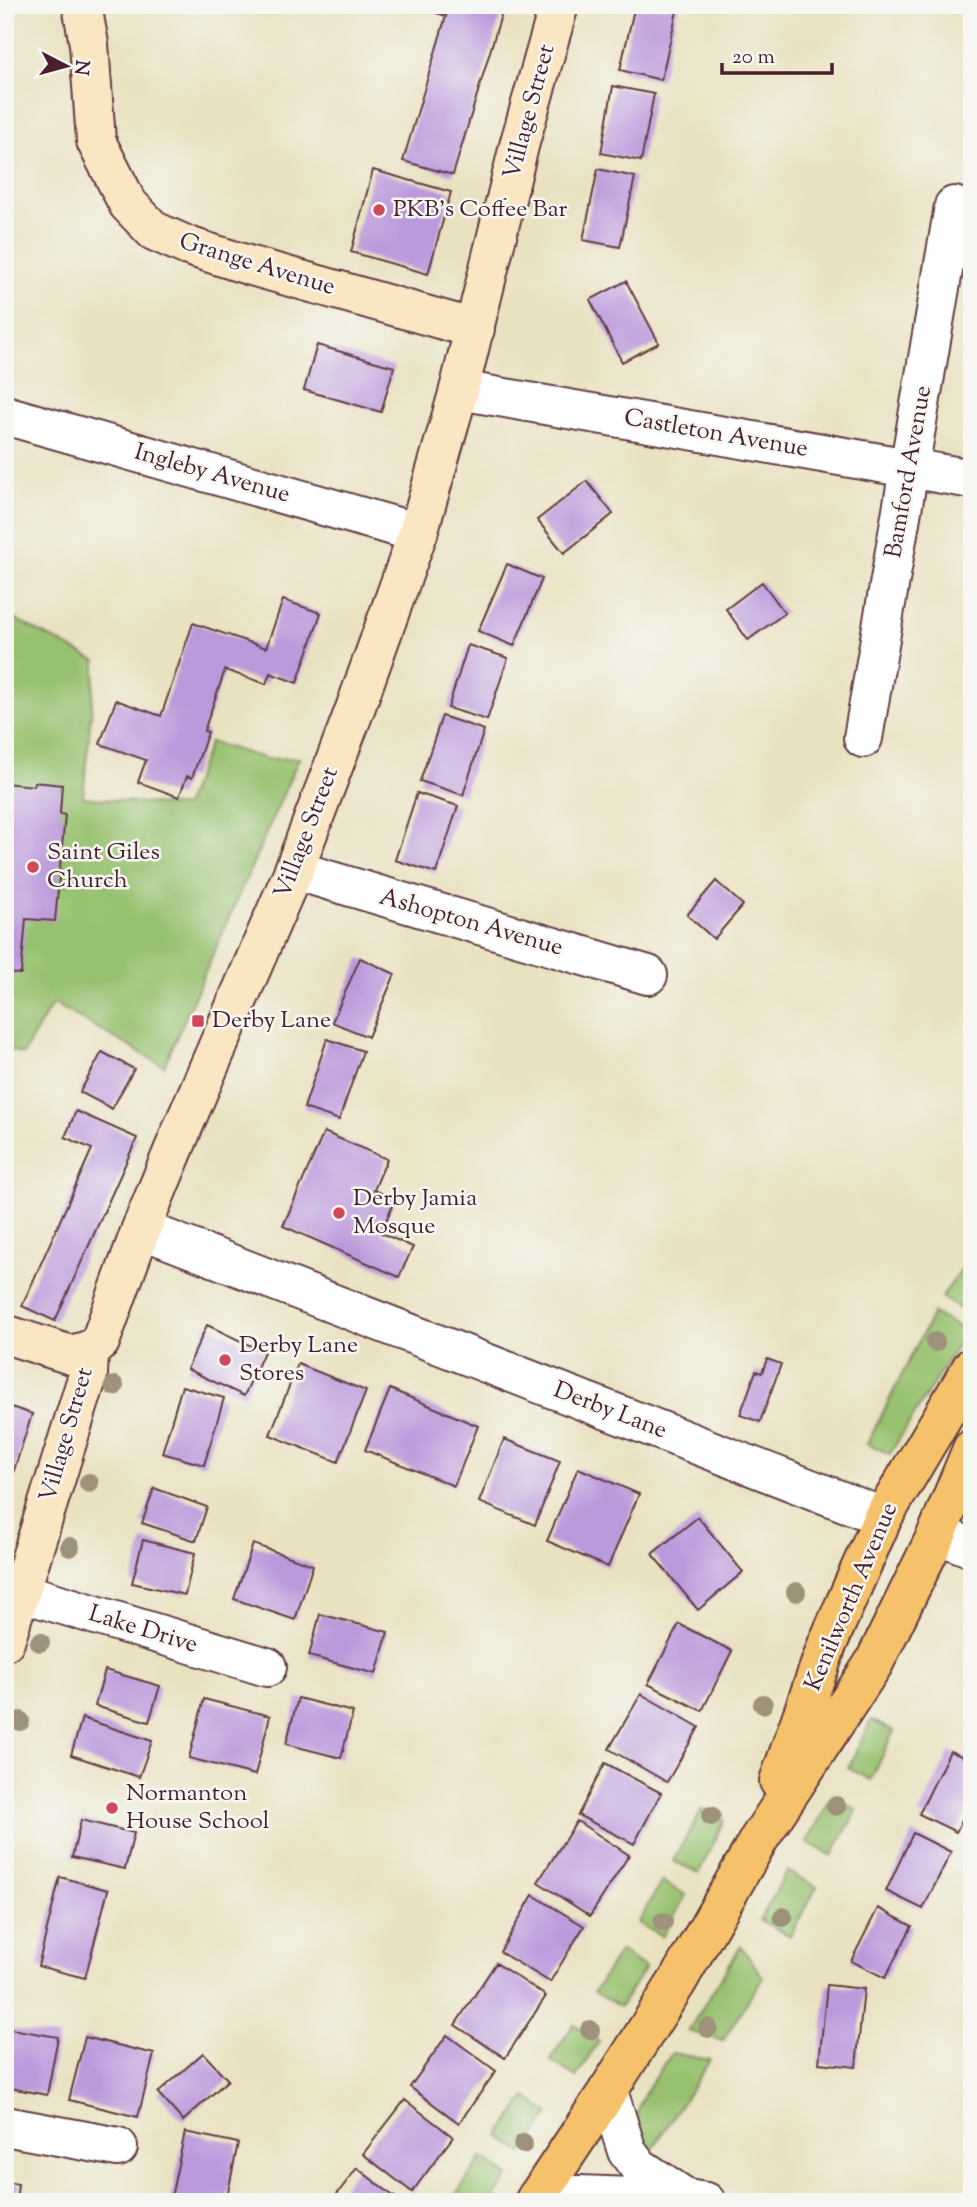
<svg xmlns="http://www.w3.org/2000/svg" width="977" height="2207" viewBox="0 0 977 2207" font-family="'Sorts Mill Goudy',serif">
	<rect width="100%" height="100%" fill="#f6f6f2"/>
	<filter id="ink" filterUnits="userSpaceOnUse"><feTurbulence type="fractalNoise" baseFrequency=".0143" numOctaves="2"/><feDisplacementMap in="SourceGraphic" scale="14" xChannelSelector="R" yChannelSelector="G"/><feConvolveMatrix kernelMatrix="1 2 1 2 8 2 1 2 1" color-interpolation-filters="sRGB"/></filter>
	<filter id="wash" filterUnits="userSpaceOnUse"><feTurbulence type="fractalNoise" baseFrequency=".00686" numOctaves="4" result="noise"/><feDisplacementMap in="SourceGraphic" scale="28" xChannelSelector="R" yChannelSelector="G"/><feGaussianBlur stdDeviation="1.57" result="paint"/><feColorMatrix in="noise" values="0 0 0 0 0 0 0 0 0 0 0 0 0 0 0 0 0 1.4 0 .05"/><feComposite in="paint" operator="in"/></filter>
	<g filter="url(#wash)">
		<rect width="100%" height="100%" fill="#e9e2c1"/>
		<path fill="#97c16e" stroke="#70704c" stroke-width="2" d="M 5,614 L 96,661 L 83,797 L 184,807 L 210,742 L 267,759 L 299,758 L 164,1066 L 53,1003 L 23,1054 L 5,1048 Z
			M 972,1254 L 972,1317 L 942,1297 Z
			M 933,1313 L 966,1331 L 890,1454 L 867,1444 Z
			M 871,1720 L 894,1731 L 871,1780 L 848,1768 Z
			M 832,1796 L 857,1810 L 832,1856 L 807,1842 Z
			M 702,1809 L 724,1820 L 699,1873 L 673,1861 Z
			M 787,1871 L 817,1887 L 790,1936 L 760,1920 Z
			M 662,1881 L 686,1895 L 662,1937 L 638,1923 Z
			M 741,1946 L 763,1977 L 723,2040 L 688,2031 Z
			M 620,1951 L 645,1967 L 620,2007 L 594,1992 Z
			M 574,2024 L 599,2041 L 576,2077 L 550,2060 Z
			M 672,2053 L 710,2060 L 648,2156 C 645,2147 639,2138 638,2129 C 632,2102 658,2074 672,2053 Z
			M 526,2097 L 550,2114 L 523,2153 L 499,2136 Z
			M 482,2157 L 509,2176 L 492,2202 L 465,2202 L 456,2195 Z"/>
		<g id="blocks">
			<path fill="#bb9adc" d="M 504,5 L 453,175 L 403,161 L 446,16 L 413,5 Z
				M 635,5 L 678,7 L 661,80 L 620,70 Z
				M 613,86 L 654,94 L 641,161 L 601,153 Z
				M 598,169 L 635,177 L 620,247 L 583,240 Z
				M 373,170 L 451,192 L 428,274 L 351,252 Z
				M 626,281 L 659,343 L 622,362 L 590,300 Z
				M 317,345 L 394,367 L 381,412 L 304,390 Z
				M 587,481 L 613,514 L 564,553 L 537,520 Z
				M 507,564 L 542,579 L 514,646 L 478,631 Z
				M 762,582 L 785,613 L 748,640 L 726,609 Z
				M 283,600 L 321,613 L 297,683 L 270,673 L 266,684 L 225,670 L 204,731 L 208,732 L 192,778 L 187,776 L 179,797 L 138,782 L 146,760 L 100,744 L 116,700 L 161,716 L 193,623 L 266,648 Z
				M 468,645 L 508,658 L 487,720 L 448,708 Z
				M 442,716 L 484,730 L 463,795 L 420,781 Z
				M 34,782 L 62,785 L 60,814 L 65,815 L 55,921 L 26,919 L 21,974 L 5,973 L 5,783 L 34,786 Z
				M 417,793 L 458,806 L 436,873 L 395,860 Z
				M 716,881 L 743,905 L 714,939 L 687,915 Z
				M 360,958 L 395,974 L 368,1037 L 332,1022 Z
				M 327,1039 L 363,1051 L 339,1120 L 304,1108 Z
				M 102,1052 L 134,1069 L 112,1109 L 80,1092 Z
				M 76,1111 L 137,1138 L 55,1321 L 22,1306 L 92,1149 L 65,1137 Z
				M 324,1132 L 387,1159 L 374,1190 L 395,1199 L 381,1233 L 413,1247 L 399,1277 L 283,1226 Z
				M 207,1325 L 264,1352 L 244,1396 L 187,1369 Z
				M 767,1359 L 781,1364 L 760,1422 L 740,1415 L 756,1371 L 762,1373 Z
				M 298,1364 L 366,1391 L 338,1462 L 270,1435 Z
				M 182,1386 L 224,1398 L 204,1465 L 162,1453 Z
				M 390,1389 L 478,1426 L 454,1486 L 365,1450 Z
				M 5,1405 L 32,1414 L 6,1495 L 5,1495 Z
				M 504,1439 L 560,1461 L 535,1525 L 479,1502 Z
				M 578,1468 L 639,1494 L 608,1567 L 547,1541 Z
				M 154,1488 L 207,1507 L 196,1541 L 142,1523 Z
				M 698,1517 L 743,1572 L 698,1610 L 652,1554 Z
				M 143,1540 L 195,1553 L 185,1595 L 132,1583 Z
				M 253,1544 L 313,1565 L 295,1620 L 234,1599 Z
				M 320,1614 L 388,1632 L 376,1674 L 309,1656 Z
				M 679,1624 L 732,1651 L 702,1711 L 648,1684 Z
				M 105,1670 L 160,1686 L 149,1722 L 95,1706 Z
				M 641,1694 L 699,1727 L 667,1782 L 609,1749 Z
				M 298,1698 L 353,1712 L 341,1758 L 286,1744 Z
				M 204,1699 L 270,1716 L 255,1775 L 189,1758 Z
				M 82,1718 L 152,1741 L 139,1777 L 71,1755 Z
				M 950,1751 L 972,1761 L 972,1800 L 956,1832 L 919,1814 Z
				M 605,1763 L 661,1793 L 634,1844 L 578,1815 Z
				M 81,1820 L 134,1833 L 125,1869 L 72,1857 Z
				M 577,1821 L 629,1855 L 590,1916 L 538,1882 Z
				M 913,1833 L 951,1852 L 923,1909 L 886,1891 Z
				M 60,1877 L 108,1890 L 85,1978 L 38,1966 Z
				M 533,1895 L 584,1926 L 550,1982 L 500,1952 Z
				M 878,1908 L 912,1926 L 885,1978 L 851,1961 Z
				M 496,1963 L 546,1996 L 505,2058 L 455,2025 Z
				M 827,1985 L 864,1989 L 856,2067 L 819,2063 Z
				M 5,2028 L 58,2037 L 47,2095 L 5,2087 Z
				M 447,2035 L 496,2071 L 459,2123 L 410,2087 Z
				M 85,2037 L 154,2054 L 138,2117 L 69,2100 Z
				M 203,2053 L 228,2080 L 183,2121 L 158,2093 Z
				M 405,2100 L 453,2137 L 412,2192 L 363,2154 Z
				M 185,2132 L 238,2143 L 226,2202 L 170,2202 Z
				M 357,2168 L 401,2202 L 331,2202 Z
				M 5,2182 L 18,2184 L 16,2202 L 5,2202 Z
				M 46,2194 L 80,2200 L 80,2202 L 45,2202 Z"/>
		</g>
	</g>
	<g filter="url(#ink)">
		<use href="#blocks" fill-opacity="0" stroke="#623c42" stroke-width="2"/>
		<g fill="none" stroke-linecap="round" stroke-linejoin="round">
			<g stroke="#623c42" stroke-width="42">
				<path id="street" d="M 459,390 L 972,479
					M 5,415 L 418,533
					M 863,738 L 954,206
					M 294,870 L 648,975
					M 141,1229 L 883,1517
					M 937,1534 L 972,1548
					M 20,1592 L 267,1667
					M 608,2091 L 627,2151 L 639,2167 L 687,2199
					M 5,2126 L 118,2147
					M 537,2197 L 579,2195 L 687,2199 L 706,2202"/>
			</g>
			<g stroke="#623c42" stroke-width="42">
				<path id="secondary" d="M 82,5 L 89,44 L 96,141 L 128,204 L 154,231 L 188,246 L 248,265 L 475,329
					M 5,1334 L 71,1355 L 89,1350 L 100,1342 L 141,1229 L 186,1120 L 294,870 L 355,709 L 418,533 L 459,390 L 520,142 L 559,5
					M 5,1641 L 88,1375 L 89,1350"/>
			</g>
			<g stroke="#623c42" stroke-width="42">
				<path id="highway" d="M 779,1781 L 827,1645 L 883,1517 L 972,1367
					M 534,2202 L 608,2091 L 677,1982 L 759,1839 L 874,1663 L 937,1534 L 972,1449"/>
			</g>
			<use href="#street" stroke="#fff" stroke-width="38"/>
			<use href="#secondary" stroke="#fbe6c4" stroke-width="38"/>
			<use href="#highway" stroke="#f5c16b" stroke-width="38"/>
		</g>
		<g fill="#9e927a">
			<circle cx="935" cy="1342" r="10"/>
			<circle cx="114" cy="1386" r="10"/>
			<circle cx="89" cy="1483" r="10"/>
			<circle cx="70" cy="1547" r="10"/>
			<circle cx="796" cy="1592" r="10"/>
			<circle cx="40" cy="1642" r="10"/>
			<circle cx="763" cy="1704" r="10"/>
			<circle cx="20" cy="1721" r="10"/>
			<circle cx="836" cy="1806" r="10"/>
			<circle cx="711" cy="1816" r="10"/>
			<circle cx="783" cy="1917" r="10"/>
			<circle cx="663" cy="1922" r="10"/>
			<circle cx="708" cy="2028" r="10"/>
			<circle cx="590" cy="2030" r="10"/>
			<circle cx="523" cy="2144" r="10"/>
		</g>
	</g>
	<g fill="#d1495b" stroke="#f6f6f2" stroke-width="2.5">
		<circle cx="379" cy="210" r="7"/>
		<circle cx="33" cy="867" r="7"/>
		<rect x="191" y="1014" width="14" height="14" rx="3.5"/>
		<circle cx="339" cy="1213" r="7"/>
		<circle cx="225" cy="1360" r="7"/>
		<circle cx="112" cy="1808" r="7"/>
	</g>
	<g text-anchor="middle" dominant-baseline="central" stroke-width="5" stroke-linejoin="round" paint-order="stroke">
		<g font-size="24" fill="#4a1f2b" stroke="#f6f6f2">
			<text transform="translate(530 112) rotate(-75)">Village Street</text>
			<text transform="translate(257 265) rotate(17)">Grange Avenue</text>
			<text transform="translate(716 434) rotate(10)">Castleton Avenue</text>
			<text transform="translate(909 472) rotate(-80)">Bamford Avenue</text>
			<text transform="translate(212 474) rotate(16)">Ingleby Avenue</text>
			<text transform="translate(307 833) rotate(-69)">Village Street</text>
			<text transform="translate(471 923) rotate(16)">Ashopton Avenue</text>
			<text transform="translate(610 1411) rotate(21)">Derby Lane</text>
			<text transform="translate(67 1435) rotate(-74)">Village Street</text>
			<text transform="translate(852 1597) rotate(-67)">Kenilworth Avenue</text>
			<text transform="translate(143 1630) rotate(17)">Lake Drive</text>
		</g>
		<g font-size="24" fill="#4a1f2b" stroke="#f6f6f2" text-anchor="start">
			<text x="393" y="210">PKB's Coffee Bar</text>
			<text x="47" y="853">Saint Giles<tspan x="47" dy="28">Church</tspan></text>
			<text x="212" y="1021">Derby Lane</text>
			<text x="353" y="1199">Derby Jamia<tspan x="353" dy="28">Mosque</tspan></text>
			<text x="239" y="1346">Derby Lane<tspan x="239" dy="28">Stores</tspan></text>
			<text x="126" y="1794">Normanton<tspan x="126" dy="28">House School</tspan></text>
		</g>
	</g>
	<rect width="977" height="2207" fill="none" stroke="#f6f6f2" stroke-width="28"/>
	<g transform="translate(66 66) rotate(96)" stroke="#f6f6f2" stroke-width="5" paint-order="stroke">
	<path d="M0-5L12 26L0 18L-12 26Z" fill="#4a1f2b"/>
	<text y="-10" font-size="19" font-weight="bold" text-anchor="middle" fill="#4a1f2b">N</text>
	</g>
	<path d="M722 63v10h110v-10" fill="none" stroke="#4a1f2b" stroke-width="3.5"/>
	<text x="732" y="63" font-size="21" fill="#4a1f2b" stroke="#f6f6f2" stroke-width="5" paint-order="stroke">20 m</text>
</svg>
